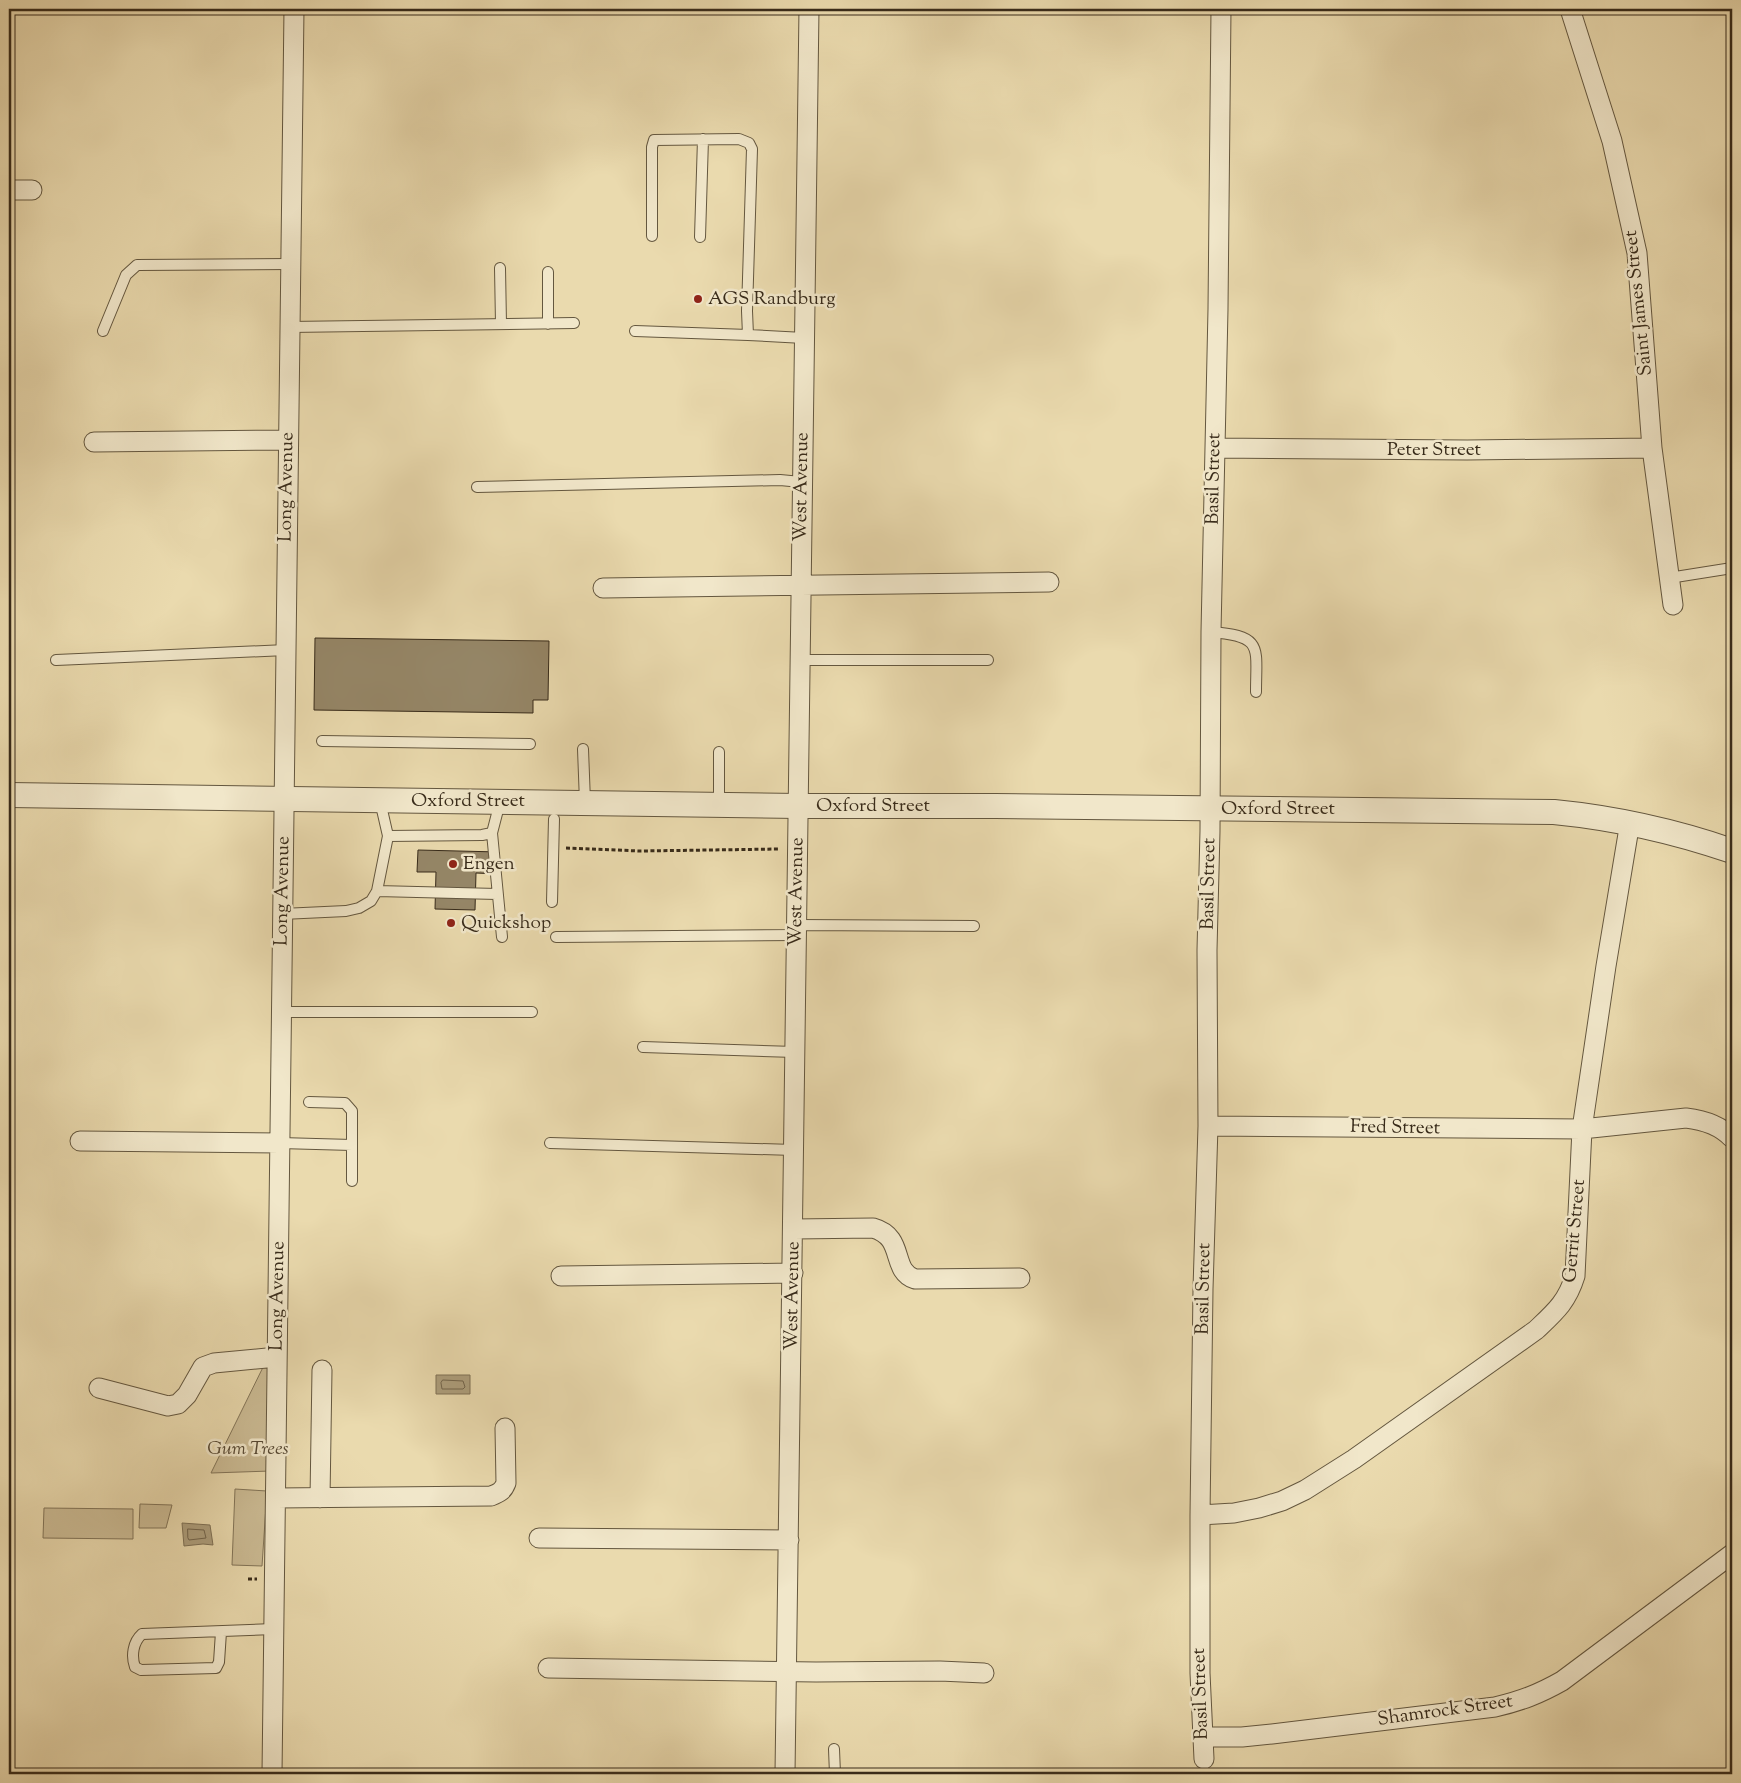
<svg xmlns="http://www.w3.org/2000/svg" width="1741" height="1783" viewBox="0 0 1741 1783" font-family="'Sorts Mill Goudy',serif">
	<rect width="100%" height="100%" fill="#eadaae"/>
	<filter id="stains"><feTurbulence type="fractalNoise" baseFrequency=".004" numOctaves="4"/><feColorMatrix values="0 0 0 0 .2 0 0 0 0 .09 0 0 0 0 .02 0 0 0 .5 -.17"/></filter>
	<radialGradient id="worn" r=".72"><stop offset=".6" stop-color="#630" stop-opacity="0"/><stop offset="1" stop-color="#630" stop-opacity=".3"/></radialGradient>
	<path fill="#ccbc95" stroke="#827458" d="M 270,1353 L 271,1471 L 211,1473 Z
		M 235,1489 L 267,1491 L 262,1566 L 232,1565 Z
		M 140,1504 L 172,1505 L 166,1528 L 139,1528 Z
		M 44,1508 L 133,1509 L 133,1539 L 43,1538 Z"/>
	<path fill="#ad9e7c" stroke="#7e7055" d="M 436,1375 L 470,1375 L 470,1394 L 436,1394 Z
		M 182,1523 L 210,1525 L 213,1545 L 203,1544 L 184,1546 Z"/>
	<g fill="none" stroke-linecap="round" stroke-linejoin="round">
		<path stroke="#72644b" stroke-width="1" d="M 443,1380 L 463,1381 L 465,1387 L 463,1389 L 442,1389 L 441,1383 Z
			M 188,1529 L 204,1530 L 206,1538 L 189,1540 L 188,1538 Z"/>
	</g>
	<path fill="#958667" stroke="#382b1a" d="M 315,638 L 549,641 L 548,700 L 533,700 L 533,713 L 314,710 Z
		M 418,850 L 499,852 L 498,874 L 476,873 L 475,910 L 435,909 L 436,872 L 417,872 Z"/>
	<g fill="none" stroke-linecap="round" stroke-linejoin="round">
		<g stroke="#64573f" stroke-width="12">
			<path id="service" d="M 652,236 L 652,147 L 654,140 L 739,139 L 749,143 L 752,149 L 747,311 L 748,335 L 804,338
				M 700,237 L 703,139
				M 500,268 L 501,324
				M 548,324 L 548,272
				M 289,327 L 574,323
				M 103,331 L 126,275 L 137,265 L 290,264
				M 635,331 L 748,335
				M 477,487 L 780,480 L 801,482
				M 1669,578 L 1732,568
				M 1211,632 C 1264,636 1256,647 1256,692
				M 56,660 L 286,650
				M 799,660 L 988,660
				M 322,741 L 530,744
				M 583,749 L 585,802
				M 380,801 L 388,836 L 482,835 L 492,833 L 500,802
				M 719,805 L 719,752
				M 492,833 L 502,937
				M 377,891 L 497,894
				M 552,902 L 554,819
				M 282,914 L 346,911 L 359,908 L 371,901 L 377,891 L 388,836
				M 797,925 L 974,926
				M 556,937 L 797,935
				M 281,1012 L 532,1012
				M 643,1047 L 795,1052
				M 309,1102 L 345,1103 L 352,1111 L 352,1181
				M 280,1143 L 352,1145
				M 550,1143 L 794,1150
				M 221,1632 L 219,1662 L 216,1668 L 141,1670 L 135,1667 C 131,1656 133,1642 142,1634 L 274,1629
				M 834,1749 L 835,1774"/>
		</g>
		<g stroke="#64573f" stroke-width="21">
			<path id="minor" d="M 1570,9 L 1612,141 L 1637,253 L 1652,448 L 1673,605
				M 9,190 L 32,190
				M 94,442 L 288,440
				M 1215,448 L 1467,450 L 1652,448
				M 603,588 L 1049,582
				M 1208,1126 L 1582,1129 L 1686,1118 C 1703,1120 1720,1125 1732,1138
				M 80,1141 L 280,1143
				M 794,1229 L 873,1228 C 906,1237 890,1271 915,1279 L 1020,1278
				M 561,1276 L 793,1273
				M 99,1388 L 168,1406 L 178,1404 L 187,1395 L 203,1367 L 214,1363 L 277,1357
				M 276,1498 L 491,1496 C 499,1493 503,1491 506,1483 L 505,1428
				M 320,1498 L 322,1370
				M 1200,1515 L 1234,1513 L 1259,1508 L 1282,1501 L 1305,1490 L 1354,1459 L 1536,1330 C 1555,1312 1567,1302 1575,1276 L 1582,1129 L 1606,966 L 1630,822
				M 539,1538 L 789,1540
				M 548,1668 L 816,1672 L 940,1671 L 984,1673
				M 1202,1737 L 1242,1737 L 1272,1734 L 1495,1707 C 1521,1701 1539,1694 1562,1681 L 1732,1554
				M 1204,1759 L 1200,1673 L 1200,1515 L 1203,1289 L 1208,1126 L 1207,950 L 1210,831 L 1211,632 L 1218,309 L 1221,9
				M 272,1774 L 294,9
				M 785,1774 L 809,9"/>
		</g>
		<g stroke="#64573f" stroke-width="26">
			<path id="tertiary" d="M 9,795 L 799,806 L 995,806 L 1554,812 C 1615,818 1674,831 1732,851"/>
		</g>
		<path stroke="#382b1a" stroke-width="3" stroke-dasharray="4 2.5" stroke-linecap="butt" d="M 566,848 L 640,851 L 780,849
			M 248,1579 L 257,1579"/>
		<use href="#service" stroke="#f1e7ca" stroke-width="10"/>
		<use href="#minor" stroke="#f1e7ca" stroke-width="19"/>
		<use href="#tertiary" stroke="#f1e7ca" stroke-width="24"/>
	</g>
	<g fill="#8f2418" stroke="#f1e7ca" stroke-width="2">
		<circle cx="698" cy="299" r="5"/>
		<circle cx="453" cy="864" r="5"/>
		<circle cx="451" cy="923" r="5"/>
	</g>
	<g text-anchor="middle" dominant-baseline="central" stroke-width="5" stroke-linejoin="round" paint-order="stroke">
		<g font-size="19" fill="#382b1a" stroke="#f1e7ca" text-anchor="start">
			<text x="708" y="299">AGS Randburg</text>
			<text x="463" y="864">Engen</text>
			<text x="461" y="923">Quickshop</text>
		</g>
		<g font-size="19" fill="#382b1a" stroke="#f1e7ca">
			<text transform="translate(1639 303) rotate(-96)">Saint James Street</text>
			<text x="1434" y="450">Peter Street</text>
			<text transform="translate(1214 479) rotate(-89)">Basil Street</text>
			<text transform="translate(287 487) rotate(-89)">Long Avenue</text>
			<text transform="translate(802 487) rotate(-89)">West Avenue</text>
			<text x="468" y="801">Oxford Street</text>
			<text x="873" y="806">Oxford Street</text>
			<text x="1278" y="809">Oxford Street</text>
			<text transform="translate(1209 884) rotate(-89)">Basil Street</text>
			<text transform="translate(283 891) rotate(-89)">Long Avenue</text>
			<text transform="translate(797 892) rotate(-89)">West Avenue</text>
			<text transform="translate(1395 1128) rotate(1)">Fred Street</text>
			<text transform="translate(1575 1231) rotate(-85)">Gerrit Street</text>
			<text transform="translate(1204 1289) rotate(-89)">Basil Street</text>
			<text transform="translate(278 1296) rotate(-89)">Long Avenue</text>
			<text transform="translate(793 1296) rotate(-89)">West Avenue</text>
			<text transform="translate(1201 1694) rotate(-92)">Basil Street</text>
			<text transform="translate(1445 1711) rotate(-8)">Shamrock Street</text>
		</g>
		<g font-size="19" font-style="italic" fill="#564833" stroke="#f1e7ca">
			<text x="248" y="1449">Gum Trees</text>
		</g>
	</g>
	<rect width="1741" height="1783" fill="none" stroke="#eadaae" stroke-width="30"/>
	<rect x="10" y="10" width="1721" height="1763" fill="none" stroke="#382b1a" stroke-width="2.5"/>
	<rect x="15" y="15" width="1711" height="1753" fill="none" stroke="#382b1a"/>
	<rect width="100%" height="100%" filter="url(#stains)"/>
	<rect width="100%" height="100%" fill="url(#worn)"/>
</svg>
